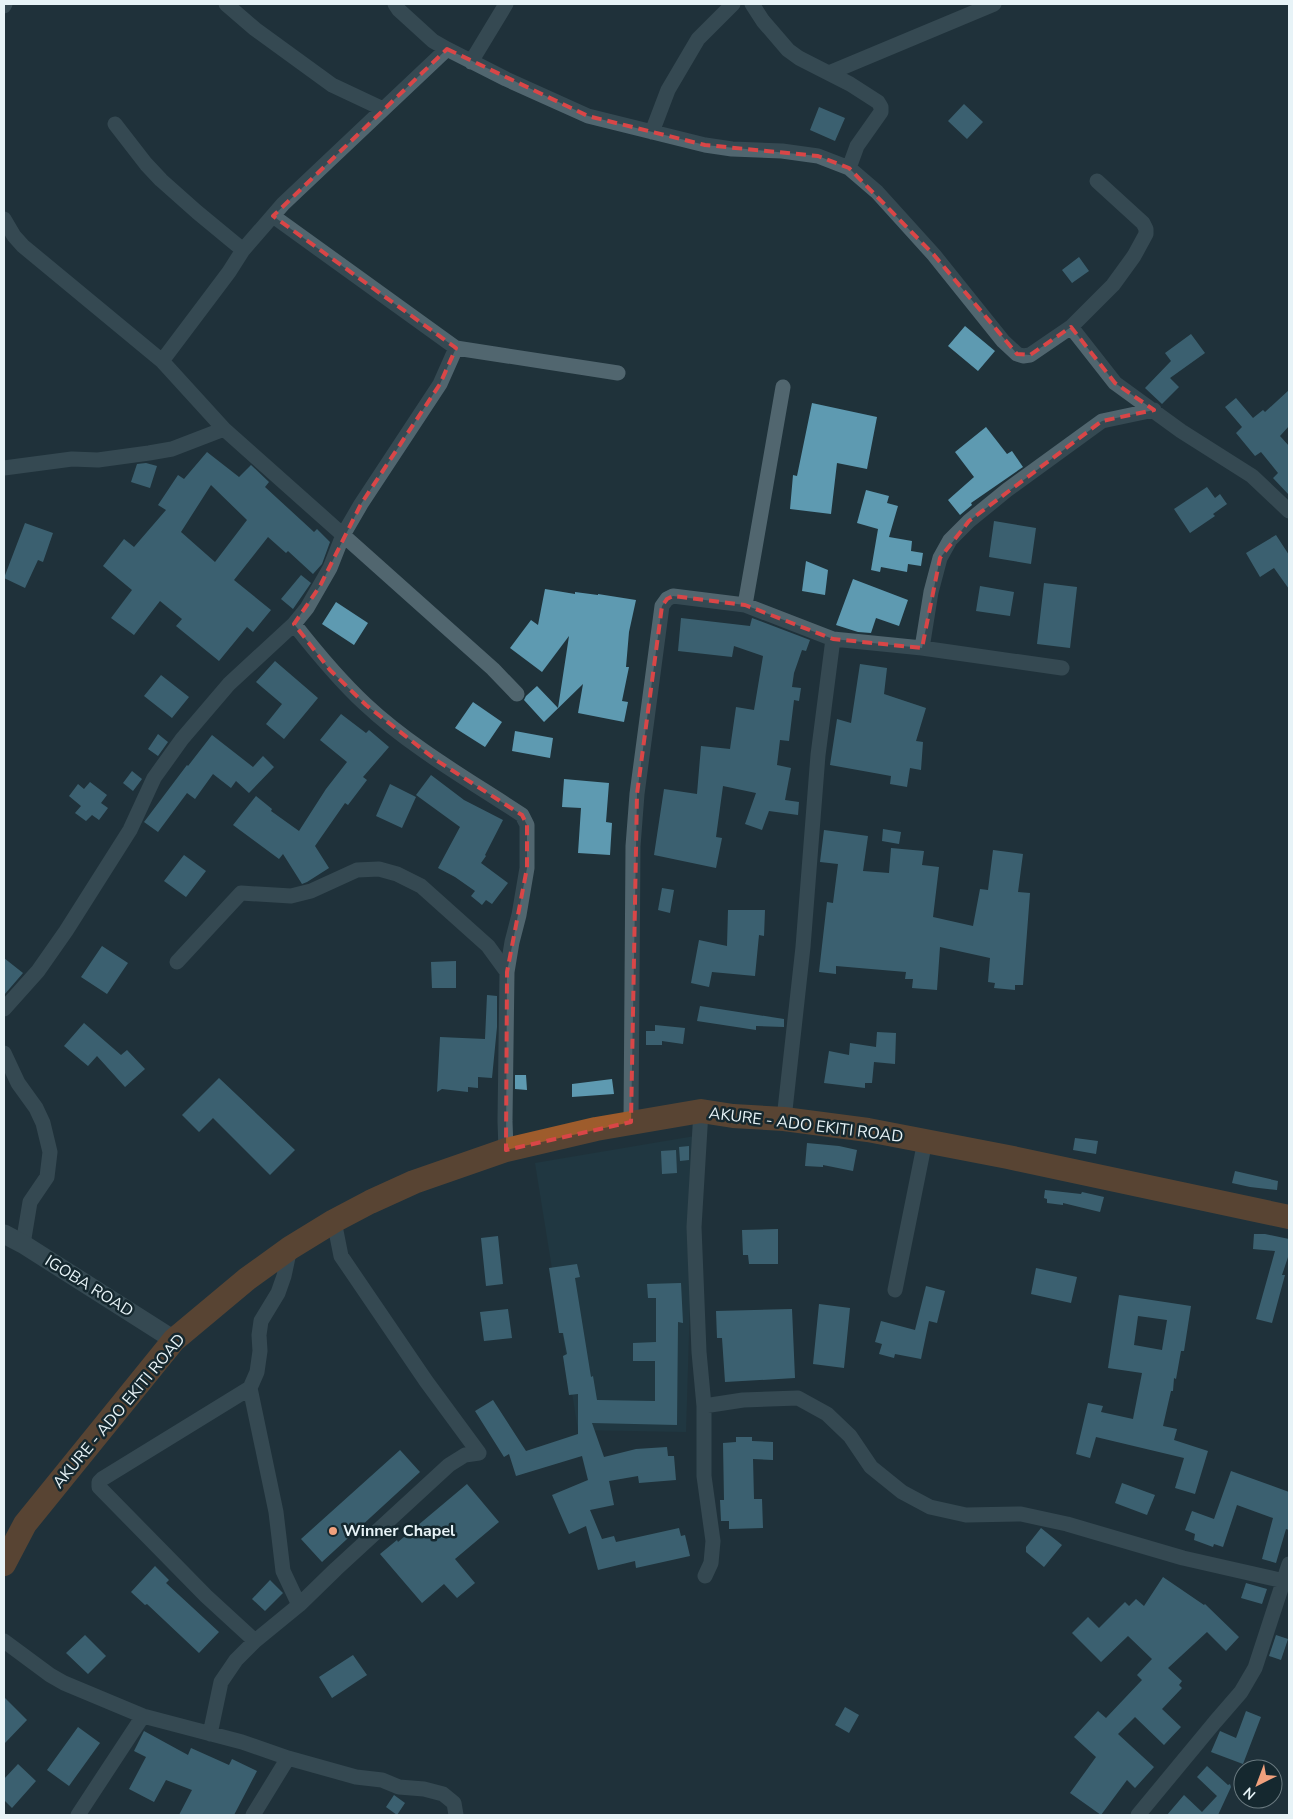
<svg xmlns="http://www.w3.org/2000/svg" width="1293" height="1819" viewBox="0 0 1293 1819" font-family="'Nunito Sans',sans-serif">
	<rect width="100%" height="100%" fill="#1f323a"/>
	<path fill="#223f49" d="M 695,1136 L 686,1432 L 578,1430 L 535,1163 Z"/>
	<path fill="#5e9ab1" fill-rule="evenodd" d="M 964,104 L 983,122 L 967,139 L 948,121 Z
		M 819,107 L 845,118 L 835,141 L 810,130 Z
		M 1079,257 L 1089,271 L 1072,283 L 1062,270 Z
		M 965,326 L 995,351 L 978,371 L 948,346 Z
		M 1191,334 L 1205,353 L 1170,378 L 1179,387 L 1162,404 L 1145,388 L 1171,361 L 1165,353 Z
		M 1289,390 L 1289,426 L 1280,436 L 1289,446 L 1289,495 L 1273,478 L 1278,473 L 1261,452 L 1255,456 L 1236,433 L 1242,427 L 1225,407 L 1236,398 L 1253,418 L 1263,410 L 1265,412 Z
		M 812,403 L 877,417 L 867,469 L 837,463 L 831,514 L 790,509 L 793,475 L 797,476 Z
		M 986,427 L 1007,454 L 1012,451 L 1023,467 L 971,503 L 972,505 L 960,515 L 948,500 L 974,477 L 955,452 Z
		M 207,452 L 239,477 L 251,465 L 269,482 L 265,487 L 314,532 L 317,529 L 330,542 L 322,564 L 313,574 L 288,551 L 286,553 L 268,537 L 234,580 L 271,610 L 253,632 L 247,627 L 219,661 L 176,626 L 182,619 L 160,601 L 134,635 L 111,618 L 132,590 L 103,566 L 124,539 L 134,547 L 166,510 L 158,505 L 178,475 L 184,479 ZM 211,485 L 247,520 L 215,562 L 181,532 Z
		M 146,463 L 157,466 L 150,488 L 131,482 L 137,464 Z
		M 1207,487 L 1215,498 L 1220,494 L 1227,504 L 1213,514 L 1215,516 L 1190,533 L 1174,509 Z
		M 866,490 L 889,496 L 887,503 L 898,506 L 889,537 L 912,541 L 911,551 L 923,553 L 921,566 L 908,564 L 907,572 L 881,567 L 880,572 L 871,570 L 878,529 L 857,523 Z
		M 994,521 L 1036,528 L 1031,564 L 989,557 Z
		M 25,523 L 53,533 L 43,562 L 38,560 L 25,588 L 4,578 Z
		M 1276,535 L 1289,555 L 1289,589 L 1274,568 L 1260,577 L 1246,553 Z
		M 806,561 L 828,570 L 825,595 L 802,591 Z
		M 301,575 L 311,583 L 293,609 L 281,599 Z
		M 853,579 L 908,600 L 899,626 L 876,618 L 871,633 L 858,632 L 836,625 Z
		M 1044,583 L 1077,587 L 1070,648 L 1037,644 Z
		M 980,586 L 1014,592 L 1010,616 L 976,611 Z
		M 545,589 L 575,594 L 575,592 L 598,595 L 598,594 L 636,600 L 629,632 L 626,667 L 629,667 L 622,701 L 628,702 L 624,722 L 578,713 L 583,684 L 544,722 L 524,700 L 526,696 L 537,686 L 558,708 L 569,636 L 542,672 L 510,648 L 531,620 L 538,625 Z
		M 336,602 L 368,623 L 354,645 L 322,624 Z
		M 681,618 L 750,626 L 752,618 L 810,640 L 806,651 L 802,650 L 794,673 L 792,687 L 801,688 L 799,701 L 794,700 L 789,741 L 780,740 L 777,765 L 791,768 L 785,800 L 799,802 L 798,815 L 769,811 L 762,830 L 745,824 L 756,793 L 723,786 L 716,837 L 722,838 L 716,868 L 654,855 L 664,789 L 697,794 L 701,746 L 730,749 L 736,707 L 754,710 L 763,656 L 734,646 L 732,657 L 678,651 Z
		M 275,661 L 318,698 L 284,739 L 266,724 L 282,704 L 256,682 Z
		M 860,664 L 887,668 L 884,694 L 926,708 L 916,741 L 923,742 L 921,770 L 910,768 L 907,787 L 890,784 L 891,776 L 830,765 L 837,719 L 851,723 Z
		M 161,675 L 189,697 L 172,718 L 144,696 Z
		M 473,702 L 502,722 L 485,747 L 455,728 Z
		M 341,714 L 366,733 L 369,730 L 389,747 L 363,777 L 367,780 L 348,805 L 345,803 L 315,846 L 329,868 L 307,882 L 302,884 L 283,854 L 279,859 L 233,825 L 256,796 L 272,809 L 271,811 L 299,831 L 326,789 L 347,762 L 320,740 Z
		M 515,731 L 553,738 L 550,758 L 512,751 Z
		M 158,734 L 168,742 L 158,756 L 148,749 Z
		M 212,735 L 253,767 L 263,756 L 274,767 L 249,793 L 236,781 L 231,788 L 213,774 L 195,799 L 187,793 L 158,832 L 144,822 L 187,765 L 188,766 Z
		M 132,771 L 142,779 L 133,791 L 123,783 Z
		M 431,775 L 464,800 L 503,820 L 485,855 L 486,856 L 481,863 L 508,883 L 492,904 L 486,900 L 482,905 L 471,896 L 475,891 L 455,877 L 438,868 L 460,827 L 416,795 Z
		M 564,779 L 609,783 L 606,822 L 612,823 L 610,855 L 578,853 L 581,808 L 562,807 Z
		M 90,782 L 107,795 L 101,803 L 108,808 L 99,820 L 92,815 L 86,821 L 75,813 L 81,806 L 69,796 L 78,784 L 84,789 Z
		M 390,784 L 416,797 L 402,828 L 376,816 Z
		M 883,829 L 901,832 L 899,844 L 882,841 Z
		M 824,830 L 868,836 L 863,871 L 889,873 L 891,848 L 924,851 L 922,865 L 939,867 L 933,917 L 973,926 L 980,889 L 988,890 L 993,850 L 1023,854 L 1018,892 L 1030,893 L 1023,985 L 1015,985 L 1015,990 L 994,988 L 995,983 L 988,982 L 990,958 L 940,947 L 937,990 L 912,988 L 913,979 L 905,979 L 906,972 L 836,966 L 836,974 L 819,972 L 827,902 L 833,903 L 838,864 L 820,862 Z
		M 184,855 L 206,871 L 186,897 L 164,881 Z
		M 662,888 L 674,890 L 670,913 L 658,910 Z
		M 728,910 L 765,910 L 764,936 L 759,935 L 755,976 L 712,972 L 709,987 L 691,983 L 699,940 L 727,946 Z
		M 102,946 L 128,963 L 107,994 L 81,977 Z
		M 4,958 L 23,973 L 4,995 Z
		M 456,961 L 456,988 L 432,988 L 431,962 Z
		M 487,995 L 497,996 L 497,1027 L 492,1078 L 478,1077 L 478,1088 L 468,1087 L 468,1092 L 442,1089 L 437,1092 L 440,1037 L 485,1039 Z
		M 700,1006 L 784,1019 L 784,1027 L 756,1026 L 756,1030 L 697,1021 Z
		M 84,1023 L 121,1055 L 127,1050 L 145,1069 L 125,1087 L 97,1056 L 88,1066 L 64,1046 Z
		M 655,1025 L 685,1028 L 683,1044 L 662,1041 L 662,1045 L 646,1045 L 646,1031 L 655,1031 Z
		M 877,1032 L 896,1033 L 895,1064 L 874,1062 L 872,1083 L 865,1083 L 865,1088 L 824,1083 L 829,1051 L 849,1055 L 850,1043 L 876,1047 Z
		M 515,1075 L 526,1075 L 527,1090 L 515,1089 Z
		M 219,1078 L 295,1150 L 270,1175 L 213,1118 L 199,1132 L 182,1115 Z
		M 612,1079 L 614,1094 L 572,1097 L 572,1084 Z
		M 1075,1138 L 1098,1141 L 1096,1154 L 1073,1150 Z
		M 807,1143 L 839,1146 L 857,1150 L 853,1171 L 823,1165 L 823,1167 L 805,1166 Z
		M 689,1146 L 689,1160 L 680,1161 L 679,1147 Z
		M 676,1150 L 677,1173 L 662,1174 L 661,1151 Z
		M 1235,1171 L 1278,1181 L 1277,1190 L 1250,1187 L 1232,1183 Z
		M 1045,1190 L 1081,1194 L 1082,1192 L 1104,1197 L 1100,1212 L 1063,1203 L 1063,1205 L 1047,1203 L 1047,1199 L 1044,1198 Z
		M 778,1229 L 778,1264 L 749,1264 L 748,1255 L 743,1255 L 742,1230 Z
		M 1254,1234 L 1265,1234 L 1289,1239 L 1289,1254 L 1282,1275 L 1285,1275 L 1272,1323 L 1256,1319 L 1275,1251 L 1253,1249 Z
		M 498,1236 L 503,1284 L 486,1286 L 481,1238 Z
		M 577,1264 L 580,1277 L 575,1278 L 591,1377 L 593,1376 L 597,1400 L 655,1401 L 655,1361 L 633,1361 L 633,1343 L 656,1342 L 656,1298 L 648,1298 L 647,1284 L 681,1283 L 683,1323 L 678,1322 L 677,1425 L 592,1423 L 604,1457 L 636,1449 L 667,1447 L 668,1456 L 674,1456 L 676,1480 L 639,1483 L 638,1476 L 609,1481 L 614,1505 L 590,1510 L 602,1539 L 614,1536 L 616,1542 L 679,1528 L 681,1536 L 685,1535 L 690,1556 L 636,1568 L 635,1561 L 598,1570 L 586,1526 L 569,1534 L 552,1495 L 588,1480 L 582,1456 L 516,1476 L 509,1454 L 504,1457 L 475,1411 L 493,1400 L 526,1451 L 578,1434 L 578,1394 L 569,1395 L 563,1356 L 567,1354 L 563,1333 L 559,1333 L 549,1268 Z
		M 1036,1268 L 1077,1277 L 1071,1303 L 1031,1294 Z
		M 926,1286 L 945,1291 L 937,1323 L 929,1321 L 921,1359 L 895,1354 L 894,1358 L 879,1354 L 882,1344 L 875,1342 L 881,1321 L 915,1330 Z
		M 1119,1295 L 1191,1306 L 1184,1351 L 1181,1351 L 1176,1379 L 1174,1378 L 1173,1391 L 1171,1391 L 1163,1426 L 1177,1429 L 1174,1440 L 1208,1451 L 1195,1494 L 1175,1488 L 1184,1458 L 1096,1437 L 1090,1458 L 1076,1454 L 1088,1403 L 1103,1406 L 1101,1412 L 1133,1419 L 1142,1373 L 1108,1368 ZM 1138,1316 L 1167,1320 L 1162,1350 L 1134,1345 Z
		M 819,1304 L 850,1308 L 844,1368 L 813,1364 Z
		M 508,1309 L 512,1338 L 484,1341 L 480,1312 Z
		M 792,1309 L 795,1378 L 725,1382 L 722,1338 L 717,1338 L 716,1311 Z
		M 736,1437 L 752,1437 L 752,1441 L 773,1442 L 773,1460 L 753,1459 L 754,1499 L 762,1499 L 763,1528 L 729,1529 L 729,1521 L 721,1521 L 720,1500 L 724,1500 L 723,1443 L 736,1442 Z
		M 400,1450 L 420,1472 L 322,1562 L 301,1539 Z
		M 1231,1471 L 1289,1492 L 1289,1530 L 1286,1529 L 1276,1563 L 1262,1559 L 1273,1518 L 1237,1505 L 1223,1547 L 1214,1544 L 1213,1547 L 1194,1540 L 1195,1534 L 1185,1530 L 1192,1511 L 1214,1519 Z
		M 1122,1483 L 1155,1495 L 1147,1515 L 1115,1503 Z
		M 467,1484 L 499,1522 L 455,1559 L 475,1583 L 457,1598 L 444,1584 L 422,1603 L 380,1554 L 397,1540 L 398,1542 Z
		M 1041,1528 L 1062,1545 L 1044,1567 L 1026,1552 L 1026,1547 Z
		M 155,1566 L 169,1580 L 166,1583 L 219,1632 L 199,1653 L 147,1604 L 145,1605 L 131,1592 Z
		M 1163,1577 L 1204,1605 L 1205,1604 L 1239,1637 L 1226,1651 L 1207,1632 L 1168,1668 L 1182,1681 L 1179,1685 L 1182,1688 L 1162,1709 L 1181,1727 L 1164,1745 L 1135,1717 L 1118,1734 L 1154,1767 L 1135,1788 L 1127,1780 L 1101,1815 L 1070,1793 L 1096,1757 L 1074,1737 L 1098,1711 L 1106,1718 L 1142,1680 L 1137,1675 L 1152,1659 L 1128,1636 L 1101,1662 L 1072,1633 L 1088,1617 L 1099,1628 L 1125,1602 L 1129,1606 L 1136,1599 L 1144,1606 Z
		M 270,1580 L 283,1593 L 265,1611 L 252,1599 Z
		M 1246,1583 L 1267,1589 L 1262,1604 L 1241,1598 Z
		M 85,1635 L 106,1656 L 88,1674 L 66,1653 Z
		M 1276,1635 L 1288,1639 L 1281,1660 L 1269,1656 Z
		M 353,1655 L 367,1675 L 332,1698 L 319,1677 Z
		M 4,1697 L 27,1720 L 4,1744 Z
		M 845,1707 L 859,1715 L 849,1733 L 835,1725 Z
		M 1246,1711 L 1261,1717 L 1243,1764 L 1211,1752 L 1220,1731 L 1236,1738 Z
		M 78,1727 L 100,1743 L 69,1786 L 47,1770 Z
		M 144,1731 L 188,1755 L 191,1748 L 229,1765 L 232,1759 L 257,1771 L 234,1815 L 179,1815 L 192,1790 L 166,1780 L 154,1802 L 129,1789 L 146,1757 L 134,1751 Z
		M 18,1764 L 36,1781 L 12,1808 L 4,1800 L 4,1779 Z
		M 1207,1766 L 1228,1785 L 1230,1784 L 1231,1787 L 1218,1815 L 1167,1815 L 1184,1795 L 1202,1812 L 1217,1796 L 1197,1777 Z
		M 394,1795 L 405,1803 L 397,1815 L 386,1807 Z"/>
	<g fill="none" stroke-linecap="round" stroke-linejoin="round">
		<path stroke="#51666f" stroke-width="15" d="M 226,4 L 255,29 L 332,85 L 383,109
			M 395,4 L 399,10 L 433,41 L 447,49 L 506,79 L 588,116 L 705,145 L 732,149 L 782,151 L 818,156 L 849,168 L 877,192 L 934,255 L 1003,341 L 1017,354 L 1023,356 L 1030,355 L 1071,327 L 1115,383 L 1181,431 L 1252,476 L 1289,511
			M 752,4 L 763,21 L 788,50 L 799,58 L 850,84 L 878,102 L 881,107 L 881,112 L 857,146 L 849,168
			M 4,6 L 5,4
			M 471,62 L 506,4
			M 829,73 L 994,4
			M 115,124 L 146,164 L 161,180 L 197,212 L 243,250
			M 652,132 L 668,90 L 698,39 L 733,4
			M 273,216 L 456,348 L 440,384 L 361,504 L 343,535 L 493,669 L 517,694
			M 4,219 L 14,236 L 23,246 L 162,361
			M 1071,327 L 1113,285 L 1134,256 L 1146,234 L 1146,229 L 1143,223 L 1097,181
			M 456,348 L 618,373
			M 4,468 L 72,459 L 98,460 L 149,453 L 172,449 L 224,429
			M 745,605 L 783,387
			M 294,624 C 316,652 338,679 365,704 C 412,748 469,780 522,815 L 527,825 L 527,868 L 519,915 L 512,942 L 507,972 L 505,1121 L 506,1150
			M 922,648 L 1062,668
			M 177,962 L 241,893 L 291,896 L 311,891 L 357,870 L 379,869 L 397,874 L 421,886 L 488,946 L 507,972
			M 4,1009 L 38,971 L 66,931 L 130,830 L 154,778 L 182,739 L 229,684 L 294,624 L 307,608 L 330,568 L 343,535 L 224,429 L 162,361 L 229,272 L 243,250 L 283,204 L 447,49
			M 4,1053 L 18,1083 L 36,1108 L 43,1123 L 50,1152 L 47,1177 L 30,1202 L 23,1244
			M 701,1111 L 694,1227 L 699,1352 L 704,1406 L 704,1476 L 713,1541 L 711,1563 L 705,1576
			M 784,1119 L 803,947 L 818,755 L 833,639
			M 631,1122 L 633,846 L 637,794 L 662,606 L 667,599 L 673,596 L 745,605 L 833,639 L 922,648 L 931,592 L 940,558 L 950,540 L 969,521 L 1007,490 L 1102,421 L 1154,410
			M 334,1221 L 341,1256 L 426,1381 L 479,1453
			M 895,1290 L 925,1141
			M 250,1388 L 276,1512 L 283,1571 L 299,1605
			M 704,1406 L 743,1400 L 798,1398 L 827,1414 L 850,1436 L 871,1467 L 902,1492 L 930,1507 L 966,1515 L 1021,1514 L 1067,1524 L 1183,1558 L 1284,1581
			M 4,1641 L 50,1675 L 64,1683 L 143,1716 L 242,1742 L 288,1758 L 356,1777 L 382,1780 L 399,1787 L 424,1789 L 443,1794 L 454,1803 L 456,1815
			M 255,1641 L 206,1596 L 99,1487 L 99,1482 L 102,1479 L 250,1388 L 257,1372 L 260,1351 L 259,1335 L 261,1321 L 278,1293 L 284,1276 L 290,1248
			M 210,1734 L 221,1682 L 236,1660 L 255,1641 L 299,1605 L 336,1569 L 449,1465 L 465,1455 L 479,1453
			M 78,1815 L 143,1716
			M 253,1815 L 288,1758
			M 1138,1815 L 1215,1722 L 1241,1692 L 1255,1668 L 1289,1564"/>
		<path stroke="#51666f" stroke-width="19" d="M 4,1234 L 23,1244 L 174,1340"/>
		<path stroke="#9e5c2c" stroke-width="24" d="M 4,1564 L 25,1524 L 174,1340 L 247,1279 L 290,1248 L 334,1221 L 370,1202 L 414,1182 L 506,1150 L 596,1129 L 701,1111 L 733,1116 L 784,1119 L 868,1130 L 1008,1157 L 1289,1217"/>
	</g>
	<path d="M0 0H1293V1819H0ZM 447,49 L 588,116 L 705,145 L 818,156 L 849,168 L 934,255 L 1017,354 L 1030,355 L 1071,327 L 1115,383 L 1154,410 L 1102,421 L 969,521 L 940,558 L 922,648 L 833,639 L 745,605 L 673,596 L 667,599 L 662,606 L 637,794 L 631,1122 L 506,1150 L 507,972 L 527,868 L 527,825 L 522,815 L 436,760 L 366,705 L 330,670 L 294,624 L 320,586 L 361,504 L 440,384 L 456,348 L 273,216 Z" fill="#1f323a" fill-opacity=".55" fill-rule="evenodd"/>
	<path fill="none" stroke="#d94647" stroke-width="4" stroke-dasharray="10 6" stroke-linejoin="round" d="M 447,49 L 588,116 L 705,145 L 818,156 L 849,168 L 934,255 L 1017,354 L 1030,355 L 1071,327 L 1115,383 L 1154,410 L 1102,421 L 969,521 L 940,558 L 922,648 L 833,639 L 745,605 L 673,596 L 667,599 L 662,606 L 637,794 L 631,1122 L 506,1150 L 507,972 L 527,868 L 527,825 L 522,815 L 436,760 L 366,705 L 330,670 L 294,624 L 320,586 L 361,504 L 440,384 L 456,348 L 273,216 Z"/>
	<circle fill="#f1a17d" stroke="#15282f" stroke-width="2" cx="333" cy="1531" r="5"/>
	<g text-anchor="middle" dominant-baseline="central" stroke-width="5" stroke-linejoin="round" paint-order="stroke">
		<g font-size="16" fill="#e7f3f7" stroke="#15282f">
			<text transform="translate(806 1125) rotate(7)">AKURE - ADO EKITI ROAD</text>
			<text transform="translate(89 1286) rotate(32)">IGOBA ROAD</text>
			<text transform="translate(119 1411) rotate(-50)">AKURE - ADO EKITI ROAD</text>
		</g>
		<g font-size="16" font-weight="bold" fill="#e7f3f7" stroke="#15282f" text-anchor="start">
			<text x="343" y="1531">Winner Chapel</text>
		</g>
	</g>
	<rect width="1293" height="1819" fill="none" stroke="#e7f3f7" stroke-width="10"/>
	<g transform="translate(1258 1784) rotate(222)"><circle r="24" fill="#15282f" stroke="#69797f"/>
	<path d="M0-4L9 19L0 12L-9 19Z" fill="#f1a17d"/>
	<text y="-8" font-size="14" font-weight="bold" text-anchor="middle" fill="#e7f3f7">N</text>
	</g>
</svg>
